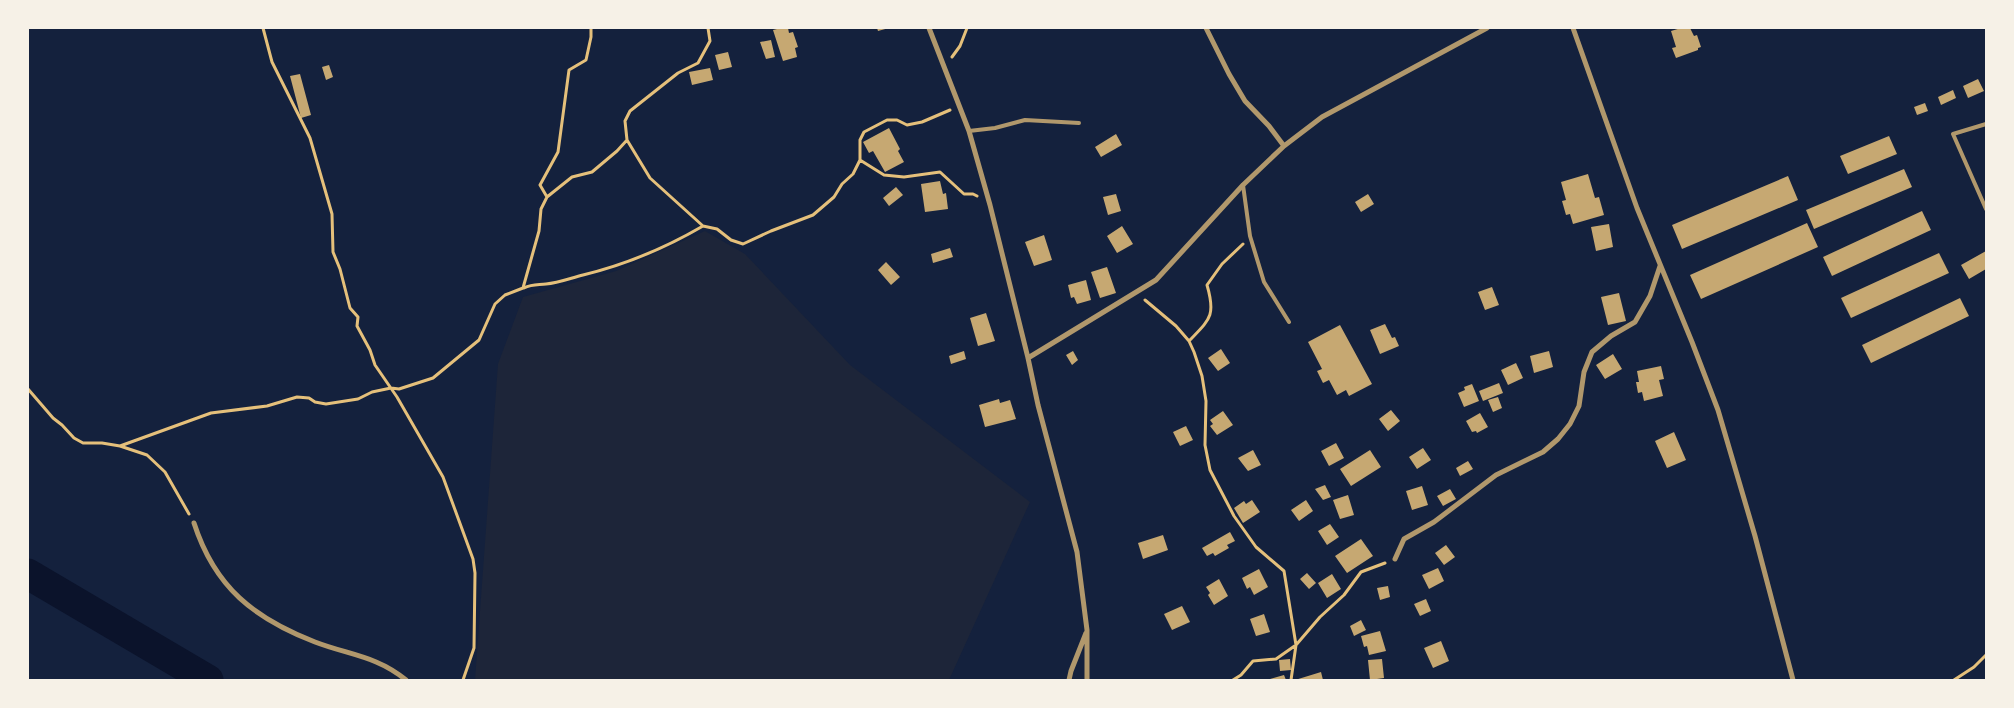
<svg xmlns="http://www.w3.org/2000/svg" width="2014" height="708" viewBox="0 0 2014 708" font-family="'Fira Sans',sans-serif">
	<rect width="100%" height="100%" fill="#14213d"/>
	<path fill="#1d2539" d="M 705,231 L 745,254 L 850,365 L 1030,502 L 949,680 L 475,680 L 498,364 L 523,297 L 616,271 Z"/>
	<g fill="none" stroke-linecap="round" stroke-linejoin="round">
		<path stroke="#0b132b" stroke-width="31" d="M 28,574 L 208,680"/>
	</g>
	<path fill="#c6a872" d="M 781,28 L 788,28 L 789,33 L 793,32 L 798,47 L 795,48 L 797,57 L 783,61 L 773,30 Z
		M 877,28 L 889,28 L 878,31 Z
		M 1681,28 L 1690,28 L 1694,36 L 1697,35 L 1701,47 L 1698,48 L 1698,50 L 1676,58 L 1672,48 L 1676,47 L 1671,31 Z
		M 771,40 L 775,57 L 766,59 L 760,42 Z
		M 728,52 L 732,67 L 719,70 L 715,55 Z
		M 329,65 L 333,77 L 326,80 L 322,67 Z
		M 710,68 L 713,80 L 692,85 L 689,72 Z
		M 300,74 L 311,115 L 301,118 L 290,76 Z
		M 1978,79 L 1984,91 L 1968,98 L 1963,86 Z
		M 1953,90 L 1956,98 L 1941,105 L 1938,97 Z
		M 1925,103 L 1928,111 L 1917,115 L 1914,107 Z
		M 889,128 L 900,149 L 898,151 L 904,162 L 885,172 L 873,151 L 869,153 L 863,142 Z
		M 1116,134 L 1122,145 L 1101,157 L 1095,147 Z
		M 1889,136 L 1897,154 L 1848,174 L 1840,156 Z
		M 1904,169 L 1912,187 L 1814,229 L 1806,210 Z
		M 1588,174 L 1595,198 L 1599,197 L 1604,215 L 1573,224 L 1570,214 L 1566,215 L 1562,201 L 1566,200 L 1561,182 Z
		M 1788,176 L 1798,200 L 1682,249 L 1672,225 Z
		M 940,181 L 943,194 L 946,193 L 948,209 L 925,212 L 921,184 Z
		M 896,187 L 903,195 L 889,206 L 883,198 Z
		M 1116,194 L 1121,211 L 1108,215 L 1103,197 Z
		M 1368,194 L 1374,204 L 1361,212 L 1355,202 Z
		M 1922,211 L 1931,230 L 1832,276 L 1823,257 Z
		M 1807,223 L 1818,247 L 1701,299 L 1690,275 Z
		M 1609,224 L 1613,247 L 1596,251 L 1591,227 Z
		M 1122,226 L 1133,244 L 1117,253 L 1107,236 Z
		M 1044,235 L 1052,260 L 1034,266 L 1025,242 Z
		M 950,248 L 953,257 L 933,263 L 931,254 Z
		M 1986,251 L 1986,269 L 1969,279 L 1961,265 Z
		M 1939,253 L 1949,273 L 1851,318 L 1841,298 Z
		M 886,262 L 900,277 L 891,285 L 878,270 Z
		M 1107,267 L 1116,293 L 1100,298 L 1091,272 Z
		M 1086,280 L 1091,300 L 1077,304 L 1074,297 L 1071,298 L 1068,285 Z
		M 1492,287 L 1499,305 L 1485,310 L 1478,292 Z
		M 1619,293 L 1626,321 L 1608,325 L 1601,297 Z
		M 1960,298 L 1969,316 L 1871,363 L 1862,345 Z
		M 986,313 L 995,341 L 978,346 L 970,318 Z
		M 1385,324 L 1392,338 L 1395,337 L 1399,346 L 1380,354 L 1370,330 Z
		M 1340,325 L 1372,384 L 1349,396 L 1346,390 L 1337,395 L 1329,380 L 1323,383 L 1317,371 L 1322,369 L 1308,342 Z
		M 1221,349 L 1230,363 L 1218,371 L 1208,358 Z
		M 964,351 L 966,359 L 951,364 L 949,356 Z
		M 1073,351 L 1078,360 L 1072,365 L 1066,355 Z
		M 1549,351 L 1553,367 L 1534,373 L 1530,356 Z
		M 1613,354 L 1622,369 L 1605,379 L 1596,365 Z
		M 1516,363 L 1523,378 L 1508,385 L 1501,370 Z
		M 1661,366 L 1664,379 L 1659,380 L 1663,396 L 1644,401 L 1642,392 L 1638,393 L 1636,382 L 1639,382 L 1637,371 Z
		M 1499,383 L 1503,393 L 1483,401 L 1479,391 Z
		M 1472,384 L 1479,401 L 1464,407 L 1458,393 L 1465,390 L 1464,387 Z
		M 1498,397 L 1502,408 L 1493,412 L 1488,400 Z
		M 999,399 L 1000,403 L 1010,400 L 1016,419 L 985,427 L 979,405 Z
		M 1391,410 L 1400,421 L 1388,431 L 1379,419 Z
		M 1223,411 L 1233,425 L 1217,435 L 1210,426 L 1213,424 L 1210,420 Z
		M 1480,413 L 1488,427 L 1477,433 L 1476,431 L 1472,432 L 1466,421 Z
		M 1186,426 L 1193,440 L 1180,446 L 1173,432 Z
		M 1674,432 L 1686,460 L 1667,468 L 1655,441 Z
		M 1336,443 L 1344,458 L 1329,466 L 1321,451 Z
		M 1423,448 L 1431,460 L 1417,469 L 1409,457 Z
		M 1253,450 L 1261,465 L 1248,471 L 1238,458 Z
		M 1370,450 L 1381,467 L 1351,486 L 1340,469 Z
		M 1468,461 L 1473,469 L 1460,476 L 1456,468 Z
		M 1325,485 L 1331,497 L 1323,500 L 1315,489 Z
		M 1422,486 L 1428,505 L 1412,510 L 1406,491 Z
		M 1450,489 L 1456,499 L 1443,506 L 1437,496 Z
		M 1348,495 L 1354,515 L 1340,519 L 1333,500 Z
		M 1252,500 L 1260,512 L 1243,523 L 1234,508 L 1244,501 L 1246,504 Z
		M 1306,500 L 1313,511 L 1299,521 L 1291,510 Z
		M 1330,524 L 1339,537 L 1327,545 L 1318,531 Z
		M 1230,532 L 1235,541 L 1227,545 L 1229,548 L 1215,556 L 1213,553 L 1207,556 L 1202,548 Z
		M 1163,535 L 1168,550 L 1143,559 L 1138,543 Z
		M 1361,539 L 1373,556 L 1347,573 L 1335,556 Z
		M 1446,545 L 1455,557 L 1444,565 L 1435,553 Z
		M 1438,568 L 1444,581 L 1429,589 L 1422,575 Z
		M 1259,569 L 1268,587 L 1254,595 L 1250,587 L 1247,589 L 1242,578 Z
		M 1307,573 L 1316,583 L 1309,589 L 1300,579 Z
		M 1332,574 L 1341,589 L 1327,598 L 1318,583 Z
		M 1219,579 L 1228,596 L 1214,605 L 1208,595 L 1210,593 L 1206,587 Z
		M 1388,586 L 1390,597 L 1380,600 L 1377,588 Z
		M 1426,599 L 1431,611 L 1420,616 L 1414,604 Z
		M 1182,606 L 1190,622 L 1172,630 L 1164,614 Z
		M 1264,614 L 1270,632 L 1256,636 L 1250,619 Z
		M 1361,620 L 1366,630 L 1354,636 L 1350,626 Z
		M 1380,631 L 1386,651 L 1369,655 L 1367,646 L 1364,647 L 1361,636 Z
		M 1441,641 L 1449,661 L 1433,668 L 1424,648 Z
		M 1290,659 L 1291,670 L 1280,671 L 1279,660 Z
		M 1382,659 L 1384,678 L 1370,680 L 1368,660 Z
		M 1321,672 L 1323,680 L 1295,680 Z
		M 1284,675 L 1286,680 L 1270,680 L 1270,679 Z"/>
	<g fill="none" stroke-linecap="round" stroke-linejoin="round">
		<path stroke="#e5c07b" stroke-width="3" d="M 263,28 L 272,62 L 310,138 L 332,214 L 333,252 L 340,269 L 350,308 L 358,317 L 357,326 L 370,350 L 375,365 L 397,397 L 443,477 L 473,559 L 475,573 L 474,648 L 463,680
			M 952,57 L 960,46 L 967,28
			M 627,140 L 650,178 L 703,226 L 717,229 L 731,240 L 743,244 L 771,231 L 813,215 L 834,197 L 842,184 L 853,174 L 860,160 L 860,140 L 864,132 L 887,120 L 897,120 L 907,125 L 922,122 L 950,110
			M 860,160 L 884,175 L 904,177 L 940,172 L 964,194 L 973,194 L 977,196
			M 547,197 L 540,185 L 558,152 L 569,70 L 586,60 L 591,37 L 591,28
			M 524,288 C 532,284 537,285 546,284 C 558,283 571,278 583,275 C 624,265 667,247 703,226
			M 1145,300 L 1176,326 L 1189,341 L 1194,352 L 1202,376 L 1206,401 L 1205,445 L 1210,470 L 1234,516 L 1256,547 L 1284,571 L 1296,645 L 1291,680
			M 1189,341 C 1210,319 1216,316 1207,285 L 1222,264 L 1243,244
			M 28,389 L 53,418 L 62,425 L 74,438 L 83,443 L 102,443 L 120,446 L 147,455 L 165,472 L 189,514
			M 120,446 L 211,413 L 267,406 L 297,397 L 309,398 L 315,402 L 326,404 L 358,399 L 372,392 L 391,388 L 399,389 L 433,378 L 479,340 L 495,304 L 505,295 L 523,288 L 539,231 L 541,209 L 547,197 L 572,177 L 592,172 L 617,151 L 627,140 L 625,121 L 630,111 L 678,73 L 698,63 L 710,41 L 708,28
			M 1233,680 L 1241,675 L 1253,661 L 1276,659 L 1296,645 L 1320,617 L 1344,595 L 1361,572 L 1385,563
			M 1954,680 L 1974,667 L 1986,655"/>
		<path stroke="#b1986c" stroke-width="4" d="M 1986,124 L 1953,134 L 1986,209
			M 969,131 L 995,128 L 1025,120 L 1079,123
			M 1243,185 L 1250,236 L 1264,282 L 1289,322"/>
		<path stroke="#b1986c" stroke-width="5" d="M 929,28 L 969,131 L 990,205 L 1028,358 L 1038,405 L 1077,552 L 1087,630 L 1087,680
			M 1206,28 L 1229,74 L 1245,101 L 1269,126 L 1284,146
			M 1573,28 L 1637,208 L 1692,342 L 1718,410 L 1755,536 L 1793,680
			M 1028,358 L 1156,280 L 1243,185 L 1284,146 L 1322,117 L 1487,28
			M 194,523 C 215,588 254,618 315,642 C 349,655 377,656 406,680
			M 1395,559 L 1404,539 L 1434,522 L 1496,475 L 1543,452 L 1558,439 L 1570,424 L 1579,406 L 1584,372 L 1592,352 L 1611,336 L 1635,322 L 1650,296 L 1660,266
			M 1069,680 L 1071,671 L 1086,633"/>
	</g>
	<rect width="2014" height="708" fill="none" stroke="#f6f1e7" stroke-width="58"/>
</svg>
